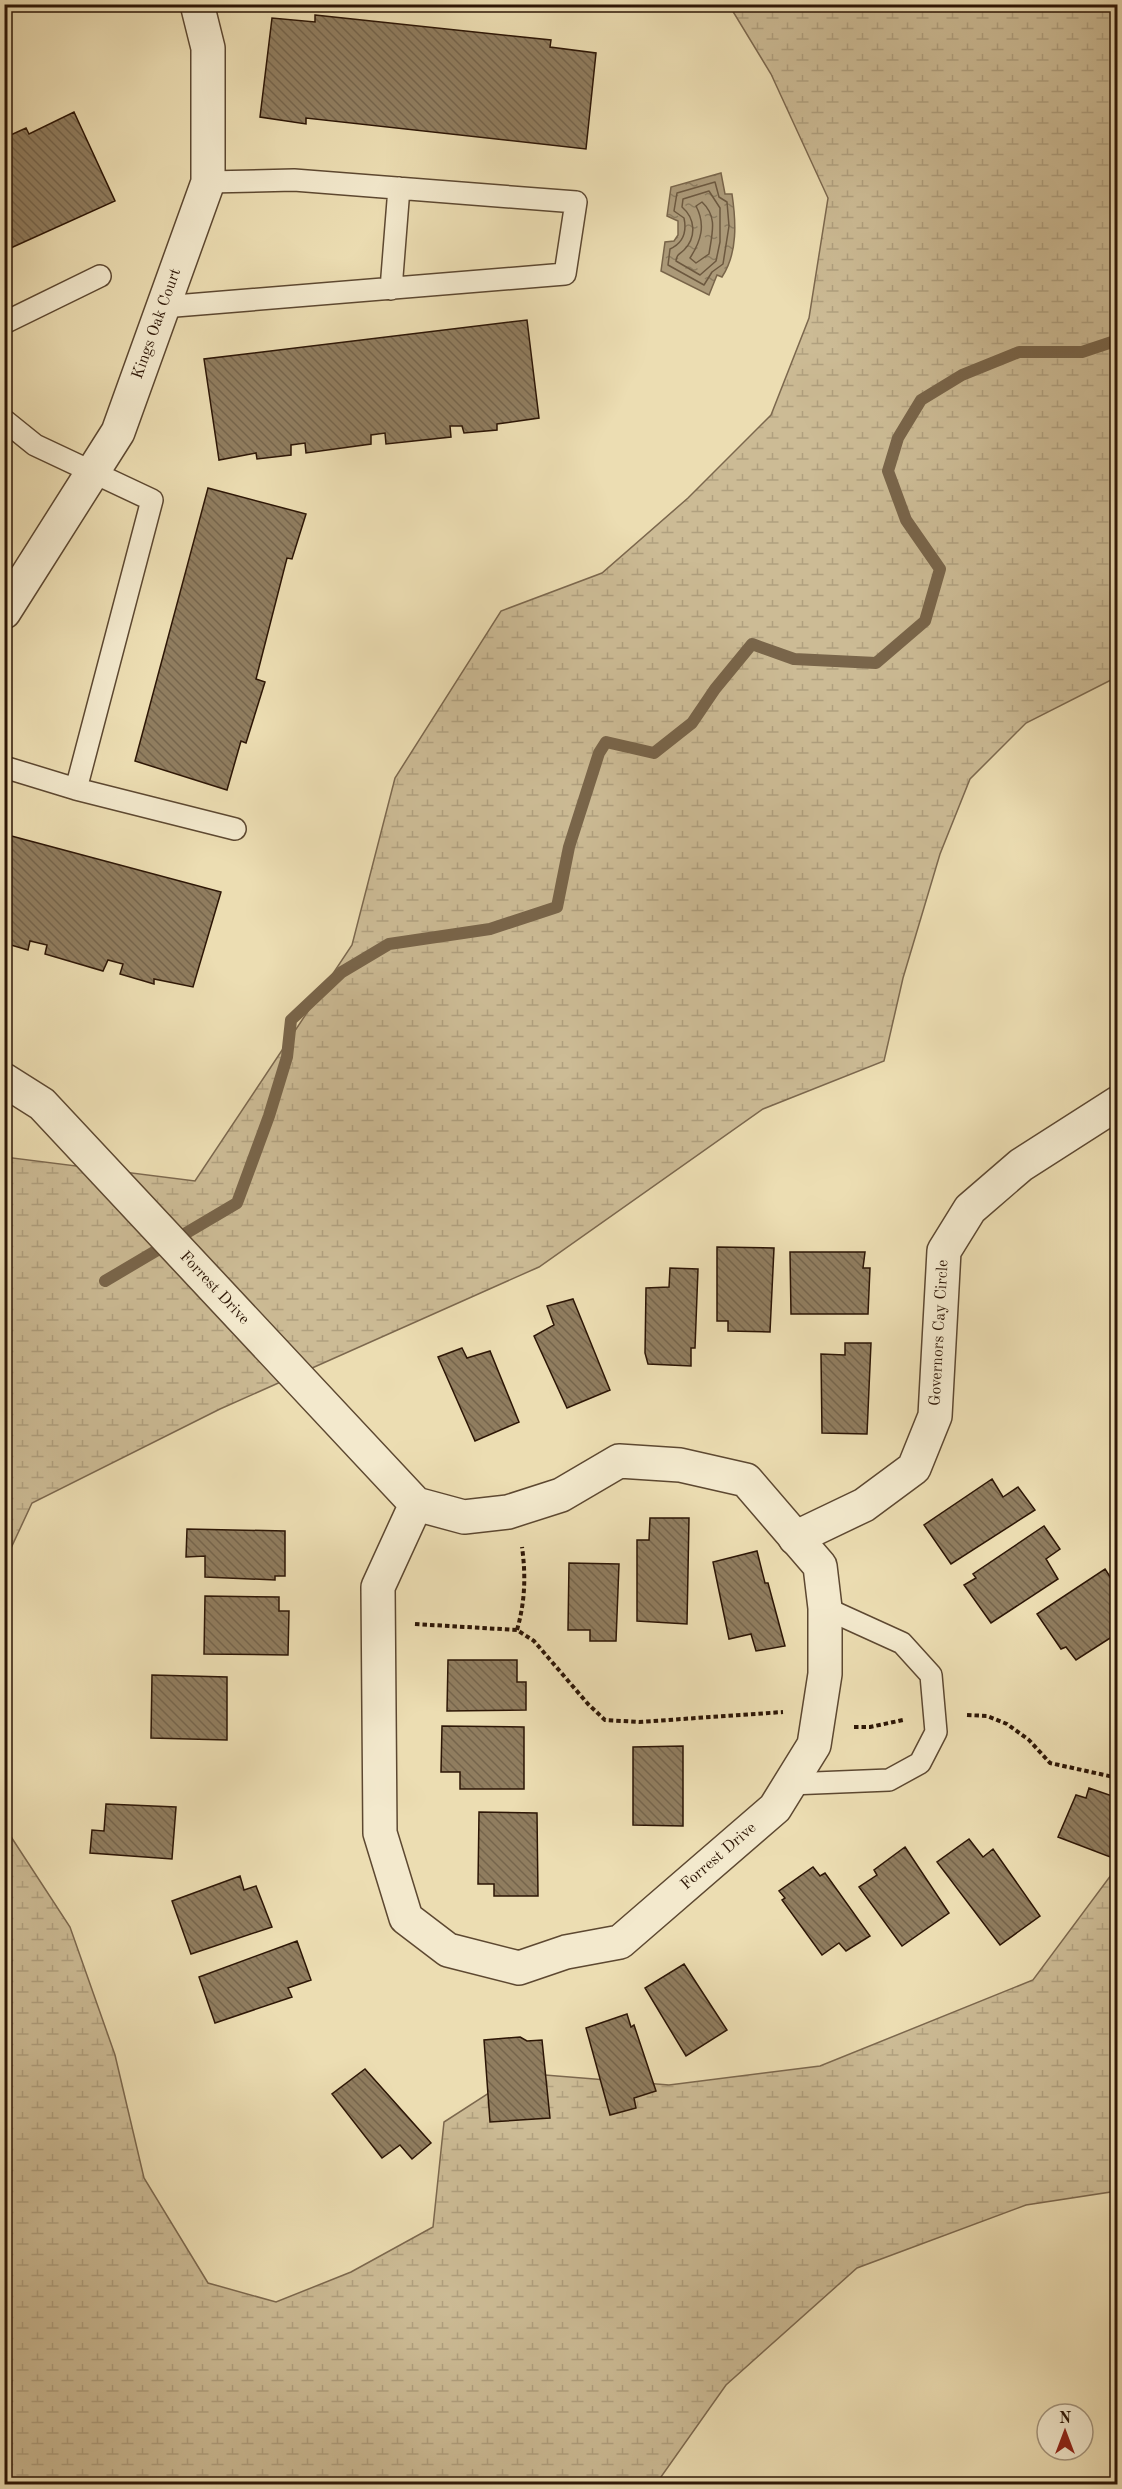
<svg xmlns="http://www.w3.org/2000/svg" width="1122" height="2489" viewBox="0 0 1122 2489" font-family="'Old Standard TT',serif">
	<defs>
		<pattern id="wetland-marsh" width="20" height="14" patternUnits="userSpaceOnUse" patternTransform="scale(1.5)"><rect width="20" height="14" fill="#ccbb95"/><path d="M1 5h8M5 5V1M11 12h8M15 12V8" fill="none" stroke="#b0a07f"/></pattern>
		<pattern id="water-ripples" width="26" height="14" patternUnits="userSpaceOnUse" patternTransform="scale(1.5)"><rect width="26" height="14" fill="#ab9978"/><path d="M2 4q2-2 4 0t4 0M15 11q2-2 4 0t4 0" fill="none" stroke="#8c7c60"/></pattern>
		<pattern id="building-back-hatch" width="6" height="6" patternUnits="userSpaceOnUse" patternTransform="scale(1.5)"><rect width="6" height="6" fill="#907d5f"/><path d="M-1 5l2 2M0 0l6 6M5-1l2 2" fill="none" stroke="#76654c"/></pattern>
	</defs>
	<rect width="100%" height="100%" fill="#ecddb2"/>
	<filter id="stains"><feTurbulence type="fractalNoise" baseFrequency=".00333" numOctaves="4"/><feColorMatrix values="0 0 0 0 .2 0 0 0 0 .09 0 0 0 0 .02 0 0 0 .5 -.17"/></filter>
	<radialGradient id="worn" r=".72"><stop offset=".6" stop-color="#630" stop-opacity="0"/><stop offset="1" stop-color="#630" stop-opacity=".3"/></radialGradient>
	<path fill="url(#wetland-marsh)" stroke="#7c684e" stroke-width="1.5" d="M 729,5 L 1117,5 L 1117,677 L 1026,723 L 970,779 L 940,854 L 903,978 L 884,1061 L 763,1109 L 539,1267 L 220,1409 L 32,1503 L 5,1561 L 5,1157 L 195,1181 L 352,945 L 395,778 L 501,611 L 602,573 L 688,498 L 771,415 L 809,318 L 828,198 L 771,74 Z
		M 4,1826 L 70,1927 L 115,2055 L 144,2178 L 208,2283 L 276,2302 L 351,2272 L 433,2227 L 444,2122 L 520,2073 L 669,2085 L 820,2066 L 1033,1980 L 1117,1867 L 1117,2191 L 1026,2205 L 857,2268 L 726,2385 L 656,2484 L 5,2484 Z"/>
	<path fill="url(#water-ripples)" stroke="#79654a" stroke-width="1.5" d="M 721,173 L 725,194 L 732,194 C 736,221 738,253 722,277 L 717,275 L 709,295 L 661,271 L 665,242 L 674,241 L 678,235 L 678,221 L 667,216 L 671,187 Z"/>
	<g fill="none" stroke-linecap="round" stroke-linejoin="round">
		<path stroke="#6c583f" stroke-width="1.5" d="M 715,182 L 719,197 L 727,202 L 729,226 L 723,264 L 712,272 L 704,285 L 668,265 L 670,249 C 683,243 687,232 684,218 L 674,211 L 677,193 Z
			M 709,191 L 720,208 L 720,242 L 716,261 L 700,275 L 676,261 C 677,254 679,255 684,250 C 697,237 695,218 682,207 L 683,199 Z
			M 702,202 C 718,217 712,233 709,254 L 696,263 L 690,258 C 701,241 706,225 696,206 Z"/>
		<path stroke="#79654a" stroke-width="12" d="M 105,1281 L 237,1203 L 269,1116 L 287,1057 L 291,1020 L 342,972 L 389,944 L 490,929 L 557,907 L 569,847 L 599,753 L 606,742 L 654,753 L 692,723 L 715,689 L 752,644 L 794,659 L 876,663 L 925,621 L 940,569 L 906,520 L 888,471 L 898,438 L 921,400 L 962,375 L 1019,352 L 1082,352 L 1118,340"/>
	</g>
	<path fill="url(#building-back-hatch)" stroke="#2d1606" stroke-width="1.5" d="M 315,15 L 551,40 L 550,47 L 596,53 L 586,149 L 306,118 L 306,124 L 260,117 L 272,18 L 315,22 Z
		M 74,112 L 115,201 L 4,251 L 4,138 L 26,128 L 29,134 Z
		M 527,320 L 539,418 L 497,424 L 497,430 L 464,433 L 462,426 L 450,426 L 451,437 L 386,444 L 385,433 L 371,435 L 371,444 L 306,453 L 305,443 L 291,445 L 291,455 L 257,459 L 256,453 L 219,460 L 204,359 Z
		M 208,488 L 306,514 L 292,559 L 287,558 L 256,679 L 265,682 L 246,743 L 241,741 L 227,790 L 135,761 Z
		M 4,834 L 221,892 L 193,987 L 154,979 L 154,984 L 120,974 L 123,964 L 108,960 L 103,971 L 45,954 L 47,945 L 30,941 L 28,950 L 4,943 Z
		M 717,1247 L 774,1248 L 770,1332 L 728,1331 L 728,1321 L 717,1321 Z
		M 790,1252 L 865,1252 L 863,1268 L 870,1268 L 868,1314 L 791,1314 Z
		M 670,1268 L 698,1269 L 695,1348 L 691,1348 L 691,1366 L 648,1364 L 645,1353 L 646,1288 L 669,1287 Z
		M 573,1299 L 610,1390 L 567,1408 L 534,1336 L 554,1325 L 547,1306 Z
		M 845,1343 L 871,1343 L 867,1434 L 822,1433 L 821,1354 L 845,1355 Z
		M 462,1348 L 467,1358 L 490,1351 L 519,1422 L 475,1441 L 438,1357 Z
		M 992,1479 L 1003,1497 L 1018,1487 L 1035,1510 L 951,1564 L 924,1525 Z
		M 650,1518 L 689,1518 L 687,1624 L 637,1621 L 637,1540 L 649,1540 Z
		M 1044,1526 L 1060,1549 L 1046,1559 L 1058,1579 L 991,1623 L 964,1585 L 976,1578 L 973,1574 Z
		M 187,1529 L 285,1531 L 285,1576 L 275,1576 L 275,1580 L 205,1577 L 205,1556 L 186,1557 Z
		M 757,1551 L 765,1583 L 768,1583 L 785,1646 L 756,1651 L 751,1634 L 729,1639 L 713,1562 Z
		M 569,1563 L 619,1564 L 616,1641 L 590,1641 L 590,1630 L 568,1630 Z
		M 1105,1569 L 1118,1589 L 1118,1633 L 1076,1660 L 1066,1647 L 1061,1649 L 1037,1614 Z
		M 205,1596 L 279,1597 L 279,1611 L 289,1611 L 288,1655 L 204,1654 Z
		M 448,1660 L 517,1660 L 517,1682 L 526,1682 L 526,1710 L 447,1711 Z
		M 152,1675 L 227,1677 L 227,1740 L 151,1738 Z
		M 442,1726 L 524,1727 L 524,1789 L 460,1789 L 460,1772 L 441,1772 Z
		M 683,1746 L 683,1826 L 633,1825 L 633,1747 Z
		M 1089,1788 L 1118,1798 L 1118,1860 L 1058,1837 L 1076,1795 L 1086,1798 Z
		M 106,1804 L 176,1807 L 172,1859 L 90,1853 L 92,1830 L 104,1831 Z
		M 479,1812 L 537,1813 L 538,1896 L 494,1896 L 494,1884 L 478,1884 Z
		M 969,1839 L 983,1857 L 993,1849 L 1040,1916 L 1000,1945 L 937,1862 Z
		M 905,1847 L 949,1913 L 902,1946 L 859,1887 L 877,1875 L 874,1870 Z
		M 813,1867 L 820,1876 L 825,1873 L 870,1936 L 846,1951 L 839,1943 L 822,1955 L 782,1900 L 785,1898 L 779,1891 Z
		M 240,1876 L 244,1890 L 256,1886 L 272,1927 L 191,1954 L 172,1901 Z
		M 297,1941 L 311,1980 L 288,1988 L 292,1997 L 215,2023 L 199,1977 Z
		M 684,1964 L 727,2030 L 686,2056 L 645,1988 Z
		M 627,2014 L 631,2027 L 634,2025 L 656,2091 L 634,2098 L 636,2108 L 610,2115 L 586,2028 Z
		M 520,2037 L 527,2041 L 542,2040 L 550,2118 L 490,2122 L 484,2040 Z
		M 365,2069 L 431,2143 L 412,2159 L 400,2145 L 382,2158 L 332,2094 Z"/>
	<g fill="none" stroke-linecap="round" stroke-linejoin="round">
		<g stroke="#5d4831" stroke-width="24">
			<path id="service" d="M 391,289 L 399,188
				M 163,307 L 565,274 L 576,202 L 294,180 L 208,182
				M 4,323 L 100,276
				M 4,420 L 35,445 L 152,500 L 76,789 L 4,767
				M 76,789 L 235,829
				M 790,1784 L 889,1780 L 920,1763 L 936,1732 L 931,1675 L 902,1643 L 825,1608"/>
		</g>
		<g stroke="#5d4831" stroke-width="36">
			<g id="minor">
				<path id="s1" d="M 4,612 L 118,432 L 208,182 L 208,48 L 197,4"/>
				<path id="s2" d="M 4,1080 L 42,1104 L 416,1504 L 378,1587 L 380,1833 L 406,1918 L 448,1950 L 519,1968 L 566,1952 L 620,1942 L 775,1808 L 814,1745 L 825,1674 L 825,1608 L 820,1566 L 746,1480 L 680,1465 L 619,1461 L 561,1495 L 508,1512 L 464,1517 L 416,1504"/>
				<path id="s3" d="M 795,1538 L 864,1505 L 914,1468 L 935,1416 L 944,1251 L 970,1209 L 1021,1165 L 1118,1103"/>
			</g>
		</g>
		<path stroke="#2d1606" stroke-width="4" stroke-dasharray="4.5 3" stroke-linecap="butt" d="M 415,1624 L 517,1630 L 534,1641 L 588,1704 L 605,1720 L 639,1722 L 783,1712
			M 517,1630 C 525,1602 526,1576 522,1547
			M 967,1715 L 987,1716 L 1007,1724 L 1029,1740 L 1050,1763 L 1118,1778
			M 854,1727 L 870,1727 L 903,1720"/>
		<use href="#service" stroke="#f3e9cd" stroke-width="21"/>
		<use href="#minor" stroke="#f3e9cd" stroke-width="33"/>
	</g>
	<g text-anchor="middle" dominant-baseline="central" stroke-width="6" stroke-linejoin="round" paint-order="stroke">
		<g font-size="16" fill="#2d1606" stroke="#f3e9cd">
			<text stroke="none"><textPath href="#s1" startOffset="328">Kings Oak Court</textPath></text>
			<text stroke="none"><textPath href="#s2" startOffset="297">Forrest Drive</textPath></text>
			<text stroke="none"><textPath href="#s3" startOffset="278">Governors Cay Circle</textPath></text>
			<text stroke="none"><textPath href="#s2" startOffset="1380">Forrest Drive</textPath></text>
		</g>
	</g>
	<rect width="1122" height="2489" fill="none" stroke="#ecddb2" stroke-width="24"/>
	<rect x="6" y="6" width="1110" height="2477" fill="none" stroke="#2d1606" stroke-width="3"/>
	<rect x="12" y="12" width="1098" height="2465" fill="none" stroke="#2d1606" stroke-width="1.5"/>
	<g transform="translate(1065 2432)"><circle r="28" fill="#f3e9cd" stroke="#a4957d" stroke-width="1.5"/>
	<path d="M0-4.5L10 22L0 15L-10 22Z" fill="#8f2418"/>
	<text y="-9" font-size="16" font-weight="bold" text-anchor="middle" fill="#2d1606">N</text>
	</g>
	<rect width="100%" height="100%" filter="url(#stains)"/>
	<rect width="100%" height="100%" fill="url(#worn)"/>
</svg>
